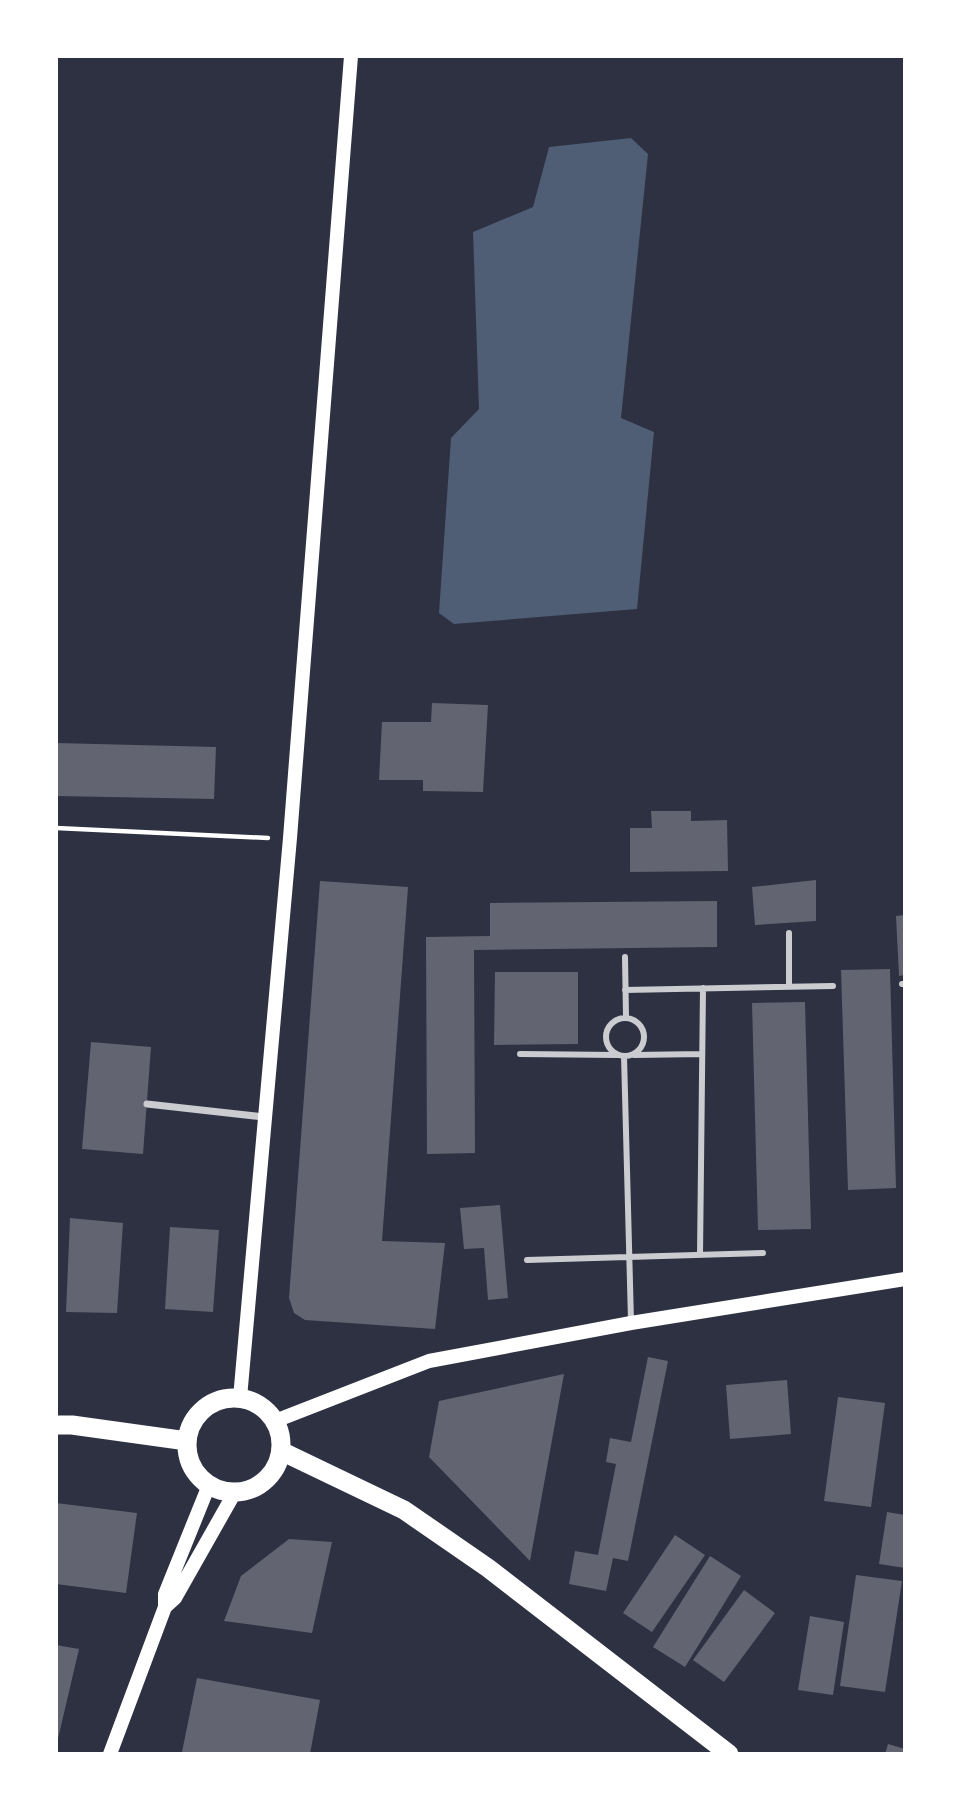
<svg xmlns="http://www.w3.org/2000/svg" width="961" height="1810" viewBox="0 0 961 1810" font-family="Signika,sans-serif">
	<rect width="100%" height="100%" fill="#2d3142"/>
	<path fill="#4f5d75" d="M 631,138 L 648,154 L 621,418 L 654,432 L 637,609 L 454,624 L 439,613 L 451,438 L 479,409 L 473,232 L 533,207 L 549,147 Z"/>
	<path fill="#626471" d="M 432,703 L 488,705 L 483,792 L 423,791 L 423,780 L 379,780 L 382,722 L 431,722 Z
		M 56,743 L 216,747 L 214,799 L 56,796 Z
		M 651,811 L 691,811 L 691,821 L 727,820 L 728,871 L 630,872 L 630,828 L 652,828 Z
		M 816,880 L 816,921 L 755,925 L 752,887 Z
		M 320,881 L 408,887 L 382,1241 L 445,1243 L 435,1329 L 305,1320 L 294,1313 L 289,1298 Z
		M 717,901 L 717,947 L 474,950 L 475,1153 L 427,1154 L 426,937 L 490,936 L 490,903 Z
		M 905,915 L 905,975 L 899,976 L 896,916 Z
		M 890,969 L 896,1188 L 848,1190 L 841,970 Z
		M 495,972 L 578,972 L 578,1044 L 494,1045 Z
		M 805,1002 L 811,1229 L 758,1230 L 752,1003 Z
		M 91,1042 L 151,1047 L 143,1154 L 82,1149 Z
		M 500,1205 L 508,1298 L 488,1300 L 484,1248 L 464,1249 L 460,1208 Z
		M 70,1218 L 123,1223 L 117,1313 L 66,1312 Z
		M 170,1227 L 219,1230 L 213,1312 L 165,1309 Z
		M 648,1357 L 668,1361 L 628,1561 L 613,1558 L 606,1591 L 569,1584 L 575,1551 L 598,1555 L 616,1464 L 606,1462 L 610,1438 L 631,1442 Z
		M 564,1374 L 530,1561 L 429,1457 L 439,1401 Z
		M 787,1380 L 791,1434 L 730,1439 L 726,1385 Z
		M 838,1397 L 885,1403 L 871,1507 L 824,1501 Z
		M 56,1503 L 137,1513 L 126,1593 L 56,1584 Z
		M 887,1512 L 905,1515 L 905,1568 L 879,1564 Z
		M 675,1535 L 705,1555 L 652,1632 L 623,1613 Z
		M 289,1539 L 332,1542 L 312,1633 L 224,1621 L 241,1576 Z
		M 710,1556 L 741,1576 L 685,1667 L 653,1647 Z
		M 856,1575 L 902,1581 L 885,1692 L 840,1686 Z
		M 744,1590 L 775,1613 L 724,1682 L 693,1660 Z
		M 810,1616 L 844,1622 L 833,1695 L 798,1690 Z
		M 56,1645 L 79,1649 L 57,1743 L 56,1742 Z
		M 197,1678 L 320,1700 L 310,1754 L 182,1752 Z
		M 888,1744 L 905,1749 L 905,1754 L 885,1754 Z"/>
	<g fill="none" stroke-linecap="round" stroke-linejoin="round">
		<path stroke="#fff" stroke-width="4.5" d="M 56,828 L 268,838"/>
		<path stroke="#caccd0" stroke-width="6" d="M 789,933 L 789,987
			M 625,957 L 626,1017
			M 902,984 L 905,984
			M 625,990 L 833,986
			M606 1037a19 19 0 1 1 38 0a19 19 0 1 1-38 0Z
			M 520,1054 L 618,1055
			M 634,1055 L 702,1054
			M 624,1056 L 631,1321
			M 700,1255 L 703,988
			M 527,1260 L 763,1253"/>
		<path stroke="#caccd0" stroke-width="7" d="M 147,1104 L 264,1117"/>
		<path stroke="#fff" stroke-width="14" d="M 240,1398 L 290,838 L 351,56
			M 275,1421 L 429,1361 L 631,1323 L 905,1279
			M 165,1607 L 175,1598 L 235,1492
			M 110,1754 L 165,1607 L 165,1594 L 209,1485"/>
		<path stroke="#fff" stroke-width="19" d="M187 1445a47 47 0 1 1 94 0a47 47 0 1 1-94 0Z
			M 56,1425 L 72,1425 L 187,1441
			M 281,1451 L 404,1510 L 488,1568 L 729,1754"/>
	</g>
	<rect width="961" height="1810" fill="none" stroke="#ffffff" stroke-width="116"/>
</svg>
